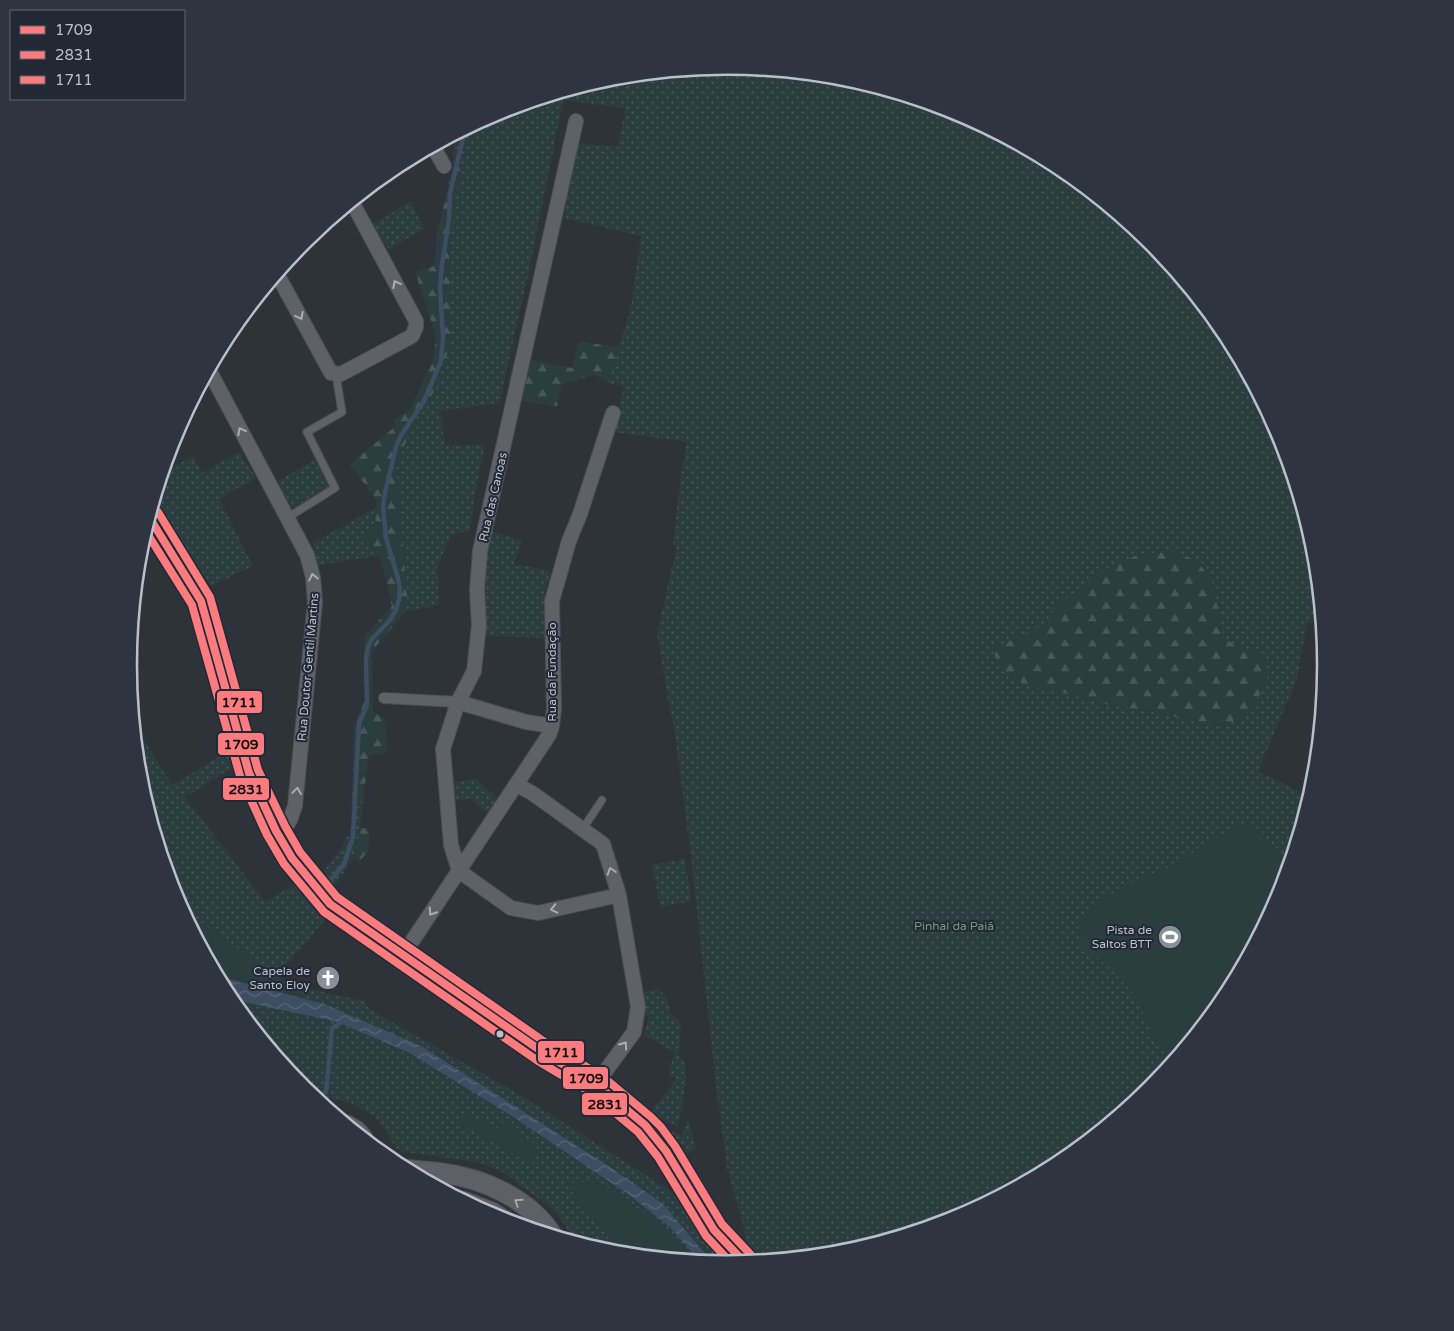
<svg xmlns="http://www.w3.org/2000/svg" width="1454" height="1331" viewBox="0 0 1454 1331" font-family="'Varela Round',sans-serif">
	<defs>
		<pattern id="grass-dots" width="8" height="8" patternUnits="userSpaceOnUse" patternTransform="scale(1.25)"><rect width="8" height="8" fill="#2c3d40"/><path d="M2 2h.1M6 6h.1" fill="none" stroke="#48575a" stroke-width="1.8" stroke-linecap="round"/></pattern>
		<pattern id="forest-firs" width="22" height="20" patternUnits="userSpaceOnUse" patternTransform="scale(1.25)"><rect width="22" height="20" fill="#2c3d40"/><path d="M5 1l3.5 6h-7zM16 11l3.5 6h-7z" fill="#48575a"/></pattern>
		<pattern id="water-waves" width="16" height="10" patternUnits="userSpaceOnUse" patternTransform="scale(1.25)"><rect width="16" height="10" fill="#3f4d62"/><path d="M0 5q4-4 8 0t8 0" fill="none" stroke="#596577"/></pattern>
	</defs>
	<rect width="100%" height="100%" fill="#2e333a"/>
	<path fill="url(#grass-dots)" fill-rule="evenodd" d="M 727,66 L 844,78 L 957,112 L 1060,167 L 1151,242 L 1225,333 L 1281,436 L 1315,549 L 1322,620 L 1307,623 L 1297,679 L 1258,771 L 1310,797 L 1281,895 L 1225,999 L 1151,1089 L 1060,1164 L 956,1219 L 844,1253 L 759,1262 L 747,1253 L 743,1224 L 727,1168 L 716,1086 L 691,855 L 674,727 L 668,700 L 657,633 L 677,546 L 673,545 L 680,480 L 687,442 L 614,432 L 624,386 L 608,383 L 631,307 L 641,236 L 564,218 L 576,143 L 618,147 L 625,108 L 563,100 L 527,280 L 499,403 L 440,411 L 445,446 L 485,444 L 474,499 L 470,531 L 451,534 L 437,568 L 439,605 L 406,611 L 407,595 L 396,466 L 415,419 L 427,407 L 451,295 L 449,250 L 460,170 L 453,165 L 454,135 L 498,112 L 610,78 ZM 1164,552 L 1172,552 L 1212,582 L 1223,635 L 1228,642 L 1254,652 L 1225,724 L 1217,725 C 1168,714 1119,707 1071,695 C 1047,689 1032,688 1009,676 L 1041,626 L 1138,555 Z
		M 411,201 L 424,229 L 389,249 L 371,225 Z
		M 239,452 L 256,478 L 219,499 L 253,566 L 211,586 L 154,500 L 162,473 L 193,456 L 202,473 Z
		M 315,460 L 329,487 L 293,508 L 276,482 Z
		M 377,507 L 375,526 L 362,541 L 377,556 L 318,565 L 313,543 Z
		M 489,530 L 522,541 L 514,564 L 551,571 L 545,589 L 546,638 L 484,636 L 482,593 Z
		M 134,724 L 172,785 L 234,748 L 238,764 L 185,797 L 265,902 L 301,881 L 330,914 L 277,976 L 180,908 L 173,895 L 139,782 Z
		M 477,779 L 498,799 L 489,814 L 470,798 L 452,802 L 449,783 Z
		M 352,799 L 363,799 L 357,852 L 335,886 L 321,875 L 343,845 L 351,829 Z
		M 685,859 L 691,901 L 660,907 L 652,865 Z
		M 217,976 L 301,997 L 303,988 L 364,1001 L 369,1009 L 520,1095 L 666,1188 L 683,1203 L 704,1236 L 735,1264 L 697,1262 L 651,1218 L 599,1182 L 566,1183 L 609,1238 L 614,1254 L 572,1242 L 567,1228 L 554,1210 L 501,1171 L 478,1162 L 399,1151 L 392,1142 L 385,1129 L 374,1116 L 351,1103 L 331,1098 L 312,1097 L 303,1089 L 229,998 ZM 467,1114 L 497,1129 L 503,1122 L 537,1146 L 532,1164 Z
		M 659,988 L 667,999 L 670,1013 L 681,1022 L 679,1054 L 676,1053 L 685,1063 L 686,1082 L 678,1127 L 650,1114 L 676,1079 L 669,1074 L 674,1052 L 644,1035 L 649,1016 L 642,1015 L 643,993 Z
		M 688,1119 L 696,1149 L 682,1155 L 669,1131 L 682,1135 Z"/>
	<path fill="url(#forest-firs)" d="M 453,165 L 460,169 L 449,250 L 451,295 L 451,344 L 427,407 L 415,419 L 396,466 L 407,595 L 406,611 L 372,651 L 373,712 L 385,718 L 387,753 L 369,755 L 363,799 L 352,799 L 354,725 L 365,700 L 364,637 L 392,606 L 381,560 L 362,541 L 375,526 L 377,501 L 350,464 L 396,426 L 393,420 L 410,410 L 433,361 L 436,336 L 415,272 L 434,266 L 437,235 Z
		M 579,341 L 620,348 L 608,383 L 594,375 L 562,384 L 557,406 L 521,401 L 531,360 L 572,368 Z
		M 1164,552 C 1216,555 1214,594 1223,635 C 1233,650 1260,648 1267,667 C 1270,674 1267,679 1264,685 C 1257,704 1242,722 1221,724 C 1206,726 1171,715 1154,712 C 1140,709 1126,708 1112,705 C 1097,703 1083,697 1068,694 C 1053,691 1037,690 1024,684 C 1009,676 994,666 994,648 L 1041,626 L 1048,621 L 1056,606 L 1112,565 L 1138,555 Z
		M 360,828 L 369,828 L 369,850 L 360,861 L 353,857 L 357,852 Z"/>
	<path fill="#2c3d40" d="M 1247,823 L 1261,830 L 1269,843 L 1289,869 L 1281,895 L 1225,999 L 1177,1057 C 1145,1042 1149,1015 1132,992 C 1119,975 1097,959 1082,943 L 1082,918 L 1096,903 L 1140,878 L 1171,867 L 1231,828 Z
		M 180,908 L 283,980 L 303,988 L 301,997 L 221,979 L 217,976 Z
		M 467,1114 L 497,1129 L 503,1122 L 537,1146 L 532,1164 L 460,1124 Z
		M 599,1182 L 651,1218 L 697,1262 L 614,1254 L 609,1238 L 565,1183 Z"/>
	<path fill="url(#water-waves)" d="M 217,976 L 324,1004 L 421,1046 L 610,1167 L 663,1204 L 713,1263 L 700,1262 L 671,1228 L 628,1194 L 512,1116 L 408,1052 L 335,1021 L 248,1003 L 227,996 Z"/>
	<g fill="none" stroke-linecap="round" stroke-linejoin="round">
		<path stroke="#3f4d62" stroke-width="4.5" d="M 329,882 L 344,864 L 353,837 L 359,723 L 367,705 L 366,661 L 368,647 L 372,639 L 390,620 L 396,610 L 399,599 L 400,590 L 398,578 L 386,538 L 383,505 L 385,493 L 396,447 L 400,437 L 424,401 L 441,361 L 443,338 L 440,287 L 442,265 L 449,219 L 450,194 L 465,129
			M 326,1092 L 332,1028 L 345,1020"/>
		<g stroke="#4c4f55" stroke-width="9">
			<path id="service" d="M 287,518 L 335,488 L 307,432 L 342,412 L 336,375
				M 1319,721 L 1321,718
				M 582,830 L 602,800"/>
		</g>
		<g stroke="#4c4f55" stroke-width="12">
			<path id="pedestrian" d="M 384,698 L 458,702"/>
		</g>
		<g stroke="#4c4f55" stroke-width="16">
			<path id="minor" d="M 433,146 L 444,166
				M 277,274 L 331,373 L 341,374 L 412,336 L 416,327 L 416,321 L 352,202
				M 209,370 L 307,555 L 313,577 L 315,602 L 295,806 L 290,820 L 287,825 L 276,831
				M 458,702 L 526,722 L 552,726
				M 517,785 L 532,793 L 603,844 L 619,895 L 638,1007 L 634,1032 L 596,1084
				M 459,871 L 451,845 L 443,749 L 458,702 L 474,671 L 479,625 L 477,590 L 480,551 L 576,121
				M 459,871 L 511,908 L 538,913 L 619,895
				M 403,955 L 549,735 L 552,726 L 554,709 L 552,601 L 569,541 L 580,514 L 613,413"/>
		</g>
		<g stroke="#4c4f55" stroke-width="21">
			<path id="secondary" d="M 149,517 L 201,601 L 249,773 L 276,831 L 292,858 L 330,904 L 363,928 L 544,1053 L 596,1084 L 645,1125 L 653,1133 L 666,1151 L 714,1230 L 745,1263
				M 347,1125 L 357,1131 L 363,1138
				M 403,1169 C 416,1171 429,1171 442,1173 C 483,1178 530,1199 553,1236
				M 463,1201 L 492,1212 L 509,1223"/>
		</g>
		<use href="#service" stroke="#5e6268" stroke-width="7"/>
		<use href="#pedestrian" stroke="#5e6268" stroke-width="10"/>
		<use href="#minor" stroke="#5e6268" stroke-width="14"/>
		<use href="#secondary" stroke="#5d6067" stroke-width="19"/>
		<g stroke="#222935" stroke-width="11">
			<path id="bus-1" d="M 149,517 L 201,601 L 249,773 L 276,831 L 292,858 L 330,904 L 544,1053 L 596,1084 L 645,1125 L 666,1151 L 714,1230 L 745,1263"/>
		</g>
		<g stroke="#222935" stroke-width="11">
			<path id="bus-2" d="M 145,530 L 192,605 L 240,776 L 267,835 L 284,864 L 324,912 L 538,1061 L 590,1092 L 638,1132 L 658,1157 L 706,1236 L 732,1264"/>
		</g>
		<g stroke="#222935" stroke-width="11">
			<path id="bus-3" d="M 158,512 L 210,597 L 258,770 L 285,826 L 300,852 L 337,897 L 549,1045 L 602,1076 L 651,1117 L 661,1127 L 675,1146 L 722,1224 L 752,1256"/>
		</g>
		<use href="#bus-1" stroke="#fc7b7f" stroke-width="8"/>
		<use href="#bus-2" stroke="#fc7b7f" stroke-width="8"/>
		<use href="#bus-3" stroke="#fc7b7f" stroke-width="8"/>
	</g>
	<defs><path id="oneway-chevron" d="M-2-3.5L2.5 0L-2 3.5" fill="none" stroke-width="1.6" stroke-linecap="round" stroke-linejoin="round" transform="scale(1.25)"/></defs>
	<g stroke="#a8adb6">
		<use href="#oneway-chevron" transform="translate(396 284) rotate(-118)"/>
		<use href="#oneway-chevron" transform="translate(300 316) rotate(62)"/>
		<use href="#oneway-chevron" transform="translate(241 431) rotate(-118)"/>
		<use href="#oneway-chevron" transform="translate(313 577) rotate(-102)"/>
		<use href="#oneway-chevron" transform="translate(297 791) rotate(-82)"/>
		<use href="#oneway-chevron" transform="translate(611 871) rotate(-108)"/>
		<use href="#oneway-chevron" transform="translate(554 909) rotate(167)"/>
		<use href="#oneway-chevron" transform="translate(432 912) rotate(123)"/>
		<use href="#oneway-chevron" transform="translate(624 1045) rotate(-54)"/>
	</g>
	<use stroke="#a3a8b1" href="#oneway-chevron" transform="translate(518 1202) rotate(-146)"/>
	<defs>
		<g id="stadium-disc" transform="scale(1.25)"><circle r="9.5" fill="#898f98" stroke="#222935"/><path d="M0-5a6.5 5 0 1 0 0 10a6.5 5 0 1 0 0-10ZM-3.5-1.8h7v3.6h-7Z" fill="#fff"/></g>
		<g id="church-disc" transform="scale(1.25)"><circle r="9.5" fill="#898f98" stroke="#222935"/><path d="M-1.2-6h2.4v3.5h3.3v2.4h-3.3V6h-2.4V-.1h-3.3v-2.4h3.3Z" fill="#fff"/></g>
	</defs>
	<g fill-rule="evenodd">
		<use href="#stadium-disc" x="1170" y="937"/>
		<use href="#church-disc" x="328" y="978"/>
	</g>
	<circle fill="#bac0ca" stroke="#222935" stroke-width="2" cx="500" cy="1034" r="4.5"/>
	<g text-anchor="middle" dominant-baseline="central" stroke-width="4" stroke-linejoin="round" paint-order="stroke">
		<g font-size="12" fill="#bac0ca" stroke="#222935">
			<text transform="translate(493 497) rotate(-77)">Rua das Canoas</text>
			<text transform="translate(308 667) rotate(-85)">Rua Doutor Gentil Martins</text>
			<text transform="translate(552 672) rotate(-90)">Rua da Fundação</text>
		</g>
		<g font-size="12" fill="#74987d" stroke="#222935">
			<text x="954" y="926">Pinhal da Paiã</text>
		</g>
		<g font-size="12" fill="#bac0ca" stroke="#222935" text-anchor="end">
			<text x="1152" y="930">Pista de<tspan x="1152" dy="14">Saltos BTT</tspan></text>
			<text x="310" y="971">Capela de<tspan x="310" dy="14">Santo Eloy</tspan></text>
		</g>
	</g>
	<path d="M0 0H1454V1331H0ZM137 665a590 590 0 1 1 1180 0a590 590 0 1 1-1180 0Z" fill="#2e3541" fill-rule="evenodd"/>
	<path fill="none" stroke="#bac0ca" stroke-width="2.5" d="M137 665a590 590 0 1 1 1180 0a590 590 0 1 1-1180 0Z"/>
	<g stroke="#222935" stroke-width="2">
		<rect x="216" y="690" width="47" height="24" rx="5" fill="#fc7b7f"/>
		<rect x="217" y="732" width="48" height="24" rx="5" fill="#fc7b7f"/>
		<rect x="222" y="777" width="48" height="24" rx="5" fill="#fc7b7f"/>
		<rect x="537" y="1040" width="48" height="24" rx="5" fill="#fc7b7f"/>
		<rect x="562" y="1066" width="47" height="24" rx="5" fill="#fc7b7f"/>
		<rect x="581" y="1092" width="47" height="24" rx="5" fill="#fc7b7f"/>
	</g>
	<g font-size="14" text-anchor="middle" font-weight="bold" fill="#111">
		<text x="239" y="707">1711</text>
		<text x="241" y="749">1709</text>
		<text x="246" y="794">2831</text>
		<text x="561" y="1057">1711</text>
		<text x="586" y="1083">1709</text>
		<text x="605" y="1109">2831</text>
	</g>
	<rect x="10" y="10" width="175" height="90" fill="#222935" stroke="#5f6571"/>
	<rect x="20" y="26" width="25" height="8" fill="#fc7b7f" stroke="#5f6571"/>
	<text x="55" y="35" font-size="15" fill="#bac0ca">1709</text>
	<rect x="20" y="51" width="25" height="8" fill="#fc7b7f" stroke="#5f6571"/>
	<text x="55" y="60" font-size="15" fill="#bac0ca">2831</text>
	<rect x="20" y="76" width="25" height="8" fill="#fc7b7f" stroke="#5f6571"/>
	<text x="55" y="85" font-size="15" fill="#bac0ca">1711</text>
</svg>
